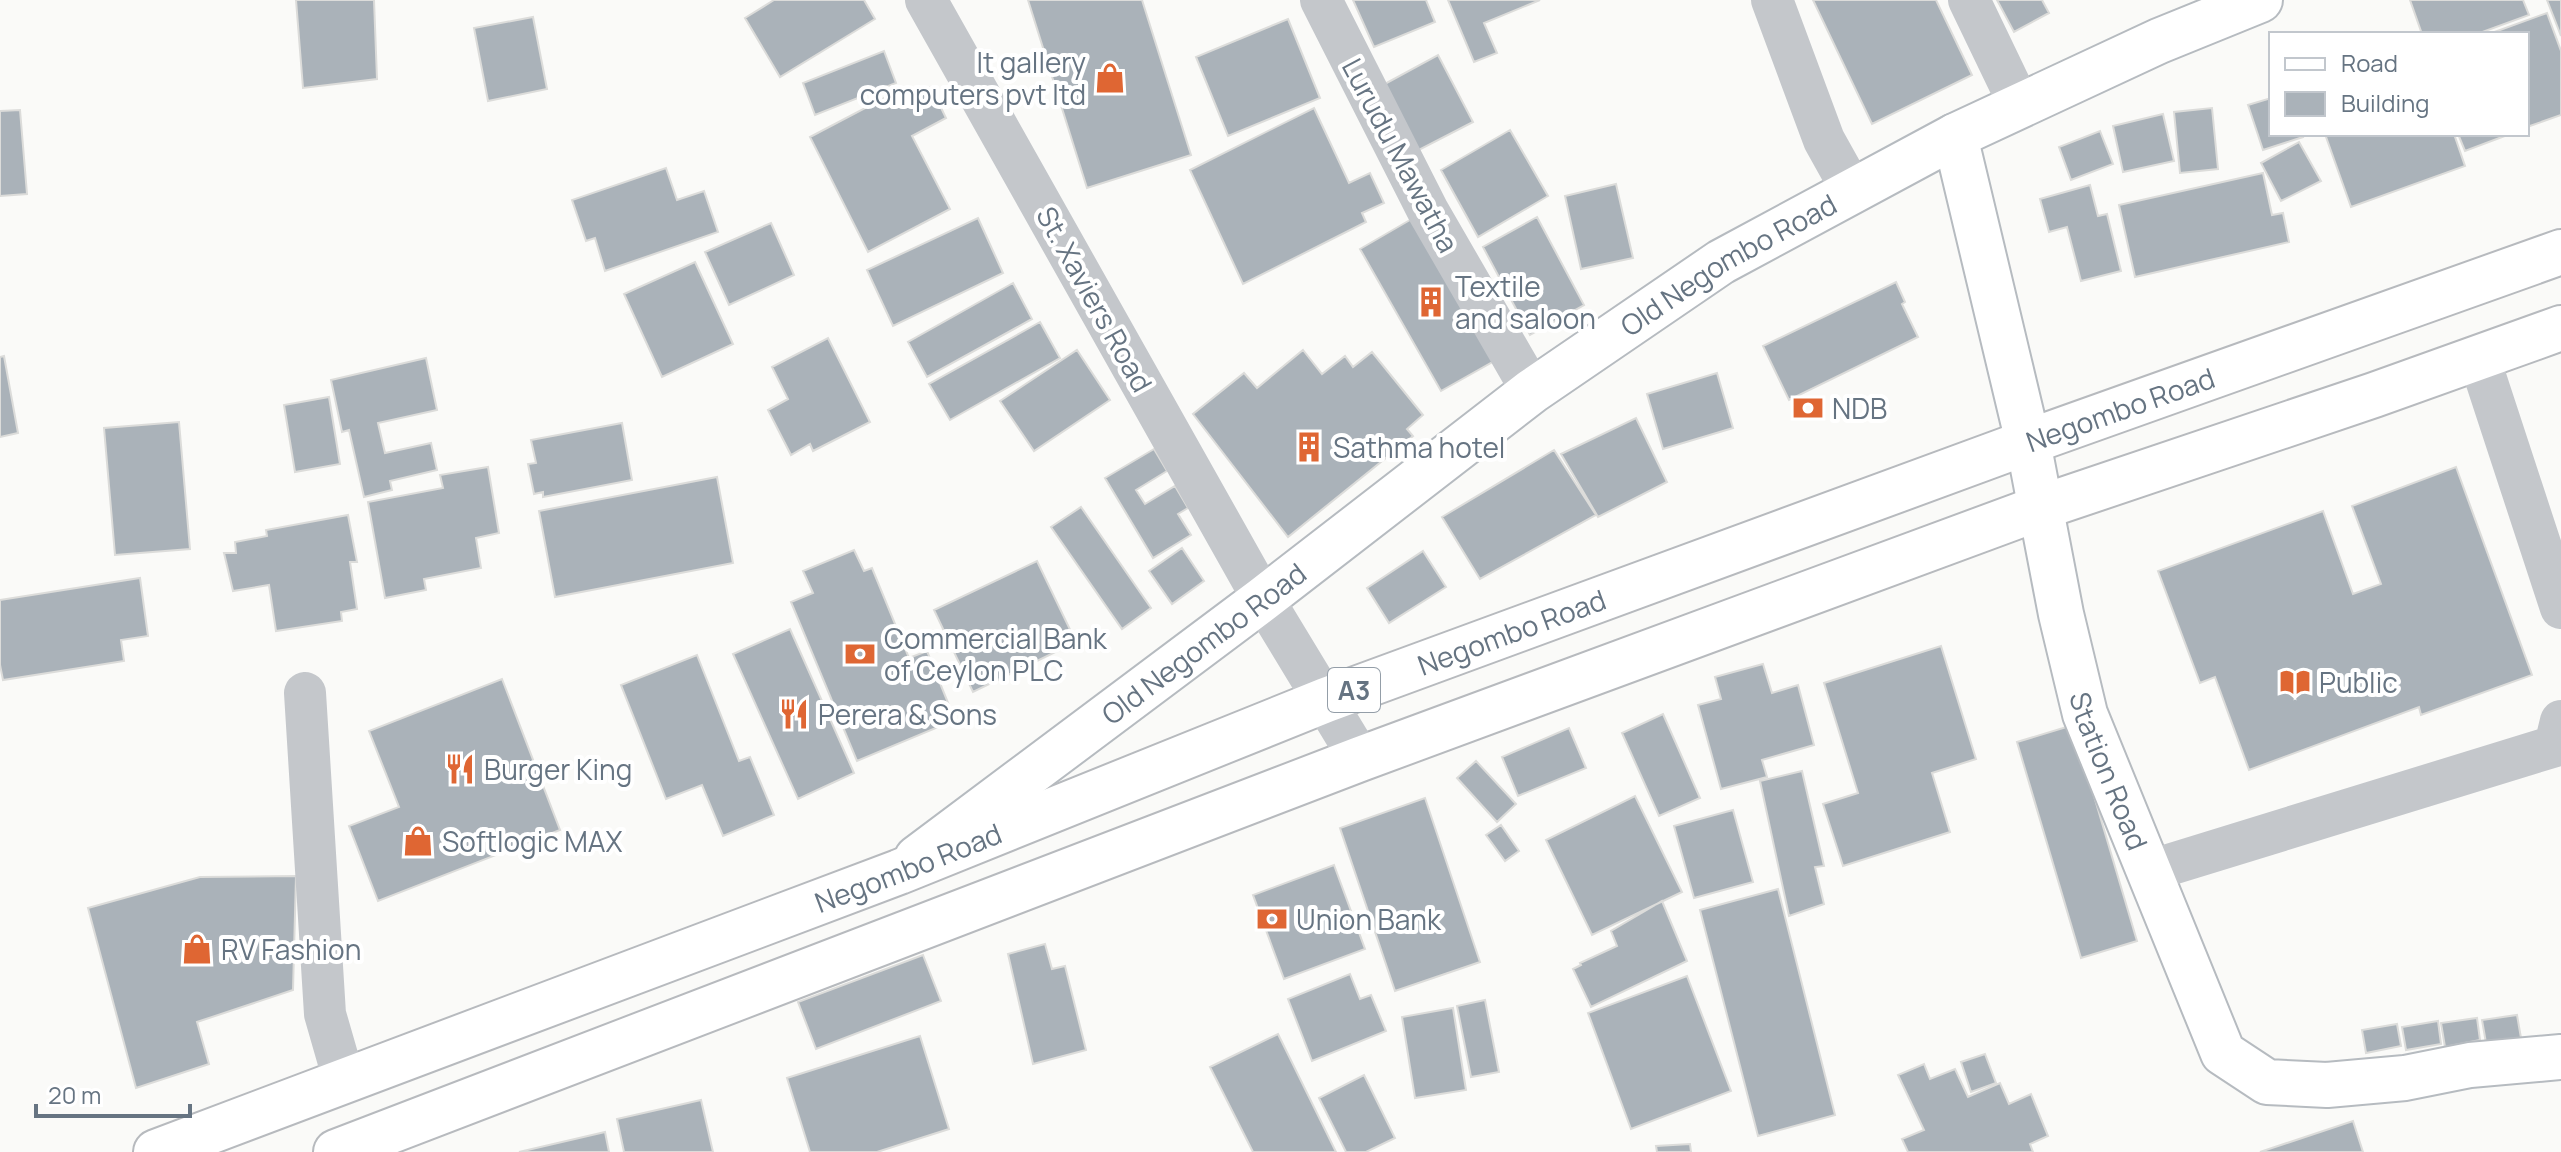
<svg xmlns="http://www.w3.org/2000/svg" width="2561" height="1152" viewBox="0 0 2561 1152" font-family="Manrope,sans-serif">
	<rect width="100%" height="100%" fill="#fafaf8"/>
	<path fill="#aab2b9" stroke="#dcdcda" stroke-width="2" d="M 296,0 L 374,0 L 377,79 L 303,88 Z
		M 774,0 L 864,0 L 875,19 L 780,77 L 745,18 Z
		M 1028,0 L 1142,0 L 1191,155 L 1087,188 Z
		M 1353,0 L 1426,0 L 1435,22 L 1374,47 Z
		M 1448,0 L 1540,0 L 1484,23 L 1497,53 L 1474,62 Z
		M 1813,0 L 1936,0 L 1972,75 L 1872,124 Z
		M 1997,0 L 2042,0 L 2049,13 L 2014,32 Z
		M 2410,0 L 2523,0 L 2529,15 L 2477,34 L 2422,34 Z
		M 2547,0 L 2561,0 L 2561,36 Z
		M 2547,13 L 2561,51 L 2561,115 L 2527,127 L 2527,34 L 2489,34 Z
		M 533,17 L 547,89 L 488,101 L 474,28 Z
		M 1288,19 L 1320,98 L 1228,136 L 1196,57 Z
		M 884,51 L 896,83 L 815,115 L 803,83 Z
		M 1438,55 L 1473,122 L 1415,152 L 1381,86 Z
		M 931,87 L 946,118 L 912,136 L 950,209 L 868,252 L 810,137 L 886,97 L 892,108 Z
		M 2271,98 L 2271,134 L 2302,134 L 2303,137 L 2263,150 L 2248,105 Z
		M 1314,108 L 1349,183 L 1370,173 L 1384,203 L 1362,213 L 1366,222 L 1243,284 L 1190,170 Z
		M 2212,108 L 2218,169 L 2180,173 L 2174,112 Z
		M 20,110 L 27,194 L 0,196 L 0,111 Z
		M 2163,114 L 2174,161 L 2123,172 L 2113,126 Z
		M 1510,130 L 1548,196 L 1478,237 L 1441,170 Z
		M 2100,131 L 2113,164 L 2071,180 L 2059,147 Z
		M 2325,134 L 2454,134 L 2465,166 L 2351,207 Z
		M 2458,134 L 2510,134 L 2465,151 Z
		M 2299,142 L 2321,181 L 2281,201 L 2261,163 Z
		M 666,168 L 677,200 L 704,191 L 718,232 L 605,271 L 595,238 L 586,241 L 572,200 Z
		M 2263,173 L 2272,215 L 2283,213 L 2289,242 L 2135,277 L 2119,205 Z
		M 1616,184 L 1633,258 L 1581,269 L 1565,196 Z
		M 2090,185 L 2098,216 L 2107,214 L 2121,271 L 2081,281 L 2067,227 L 2049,232 L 2040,199 Z
		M 1422,213 L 1503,356 L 1441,391 L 1360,249 Z
		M 1537,217 L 1584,305 L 1530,335 L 1483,247 Z
		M 978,218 L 1003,273 L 893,326 L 867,270 Z
		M 771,223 L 794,275 L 729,305 L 705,252 Z
		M 695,262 L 733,344 L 662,377 L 624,294 Z
		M 1896,282 L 1905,302 L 1902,304 L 1918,337 L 1789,400 L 1763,346 Z
		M 1013,283 L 1032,319 L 927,377 L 908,342 Z
		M 1040,322 L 1060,358 L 950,420 L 929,384 Z
		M 828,338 L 870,422 L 813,451 L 810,444 L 791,455 L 768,410 L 788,399 L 772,367 Z
		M 1077,350 L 1110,400 L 1034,451 L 1000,401 Z
		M 1303,350 L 1322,374 L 1345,356 L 1353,367 L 1372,352 L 1423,415 L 1407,429 L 1413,436 L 1288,537 L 1193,414 L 1244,373 L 1257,388 Z
		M 4,356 L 18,433 L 0,437 L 0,357 Z
		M 426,358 L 437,410 L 378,423 L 385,453 L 431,443 L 437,470 L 390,481 L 392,490 L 364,497 L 349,430 L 342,432 L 331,380 Z
		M 1717,373 L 1733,428 L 1663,449 L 1647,394 Z
		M 329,397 L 340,464 L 295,472 L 284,405 Z
		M 1636,418 L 1667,482 L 1598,517 L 1561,454 Z
		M 179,422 L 190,549 L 115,555 L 104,428 Z
		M 622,423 L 632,480 L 543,497 L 543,492 L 534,494 L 528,464 L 536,463 L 531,440 Z
		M 1154,449 L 1167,471 L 1136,490 L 1145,504 L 1175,486 L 1188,508 L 1178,514 L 1191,535 L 1153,558 L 1105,478 Z
		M 1554,450 L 1596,515 L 1480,579 L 1442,517 Z
		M 488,467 L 499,533 L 476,538 L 481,568 L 424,579 L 426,590 L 385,598 L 368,502 L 443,488 L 440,475 Z
		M 2456,467 L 2532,675 L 2421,715 L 2419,707 L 2249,770 L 2215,677 L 2200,683 L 2158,571 L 2323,511 L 2353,594 L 2381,584 L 2352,506 Z
		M 717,477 L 733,563 L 555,597 L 539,511 Z
		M 1081,507 L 1151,608 L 1122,629 L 1051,527 Z
		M 348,515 L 357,562 L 350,562 L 357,609 L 341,612 L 342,621 L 276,631 L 269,585 L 233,591 L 224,553 L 236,553 L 235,542 L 267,536 L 266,530 Z
		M 1182,548 L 1204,581 L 1172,604 L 1149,571 Z
		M 854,550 L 864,571 L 872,568 L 909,658 L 927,651 L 955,720 L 857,761 L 791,602 L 813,593 L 803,571 Z
		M 1423,551 L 1446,587 L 1389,623 L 1367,588 Z
		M 1037,561 L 1076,642 L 973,692 L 934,610 Z
		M 140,578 L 148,636 L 121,640 L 124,661 L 3,680 L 0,665 L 0,600 Z
		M 790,629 L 854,773 L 798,799 L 733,654 Z
		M 1941,646 L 1976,759 L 1932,773 L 1950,832 L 1843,866 L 1823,804 L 1858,793 L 1824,683 Z
		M 697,655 L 739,761 L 750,757 L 774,815 L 723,836 L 702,785 L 666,799 L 621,685 Z
		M 1763,664 L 1772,693 L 1798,685 L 1814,745 L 1762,760 L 1767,777 L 1721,789 L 1698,705 L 1721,699 L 1715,677 Z
		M 502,679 L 560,830 L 378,901 L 349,826 L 399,807 L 369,731 Z
		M 1663,714 L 1700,798 L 1659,816 L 1622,733 Z
		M 2073,725 L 2137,941 L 2081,958 L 2017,742 Z
		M 1569,728 L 1586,768 L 1518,796 L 1502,757 Z
		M 1476,761 L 1516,804 L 1497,822 L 1457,778 Z
		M 1802,771 L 1824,866 L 1815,867 L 1824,904 L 1789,916 L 1760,781 Z
		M 1635,796 L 1682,892 L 1592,935 L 1546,840 Z
		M 1425,798 L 1480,962 L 1395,991 L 1340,828 Z
		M 1733,810 L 1753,882 L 1694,898 L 1674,826 Z
		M 1501,825 L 1519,851 L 1505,861 L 1486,835 Z
		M 1334,865 L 1365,949 L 1284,979 L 1253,895 Z
		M 296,876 L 293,990 L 197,1022 L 209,1064 L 136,1088 L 88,908 L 200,877 Z
		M 1778,889 L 1835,1115 L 1758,1136 L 1700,910 Z
		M 1662,901 L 1687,961 L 1591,1007 L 1573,969 L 1581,965 L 1580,963 L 1617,946 L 1611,931 Z
		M 1045,944 L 1052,969 L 1065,966 L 1086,1050 L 1033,1064 L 1008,954 Z
		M 923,955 L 941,1001 L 816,1049 L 798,1002 Z
		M 1350,974 L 1360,999 L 1371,995 L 1386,1031 L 1312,1061 L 1288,999 Z
		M 1687,976 L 1731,1091 L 1631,1129 L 1588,1013 Z
		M 1485,1000 L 1499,1072 L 1471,1077 L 1457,1006 Z
		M 1453,1008 L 1466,1090 L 1415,1098 L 1402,1017 Z
		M 2517,1015 L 2521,1038 L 2486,1043 L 2482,1020 Z
		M 2477,1018 L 2480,1040 L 2445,1047 L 2441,1023 Z
		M 2438,1021 L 2441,1044 L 2406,1050 L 2402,1027 Z
		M 2397,1024 L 2401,1046 L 2366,1053 L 2362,1030 Z
		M 1278,1034 L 1336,1152 L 1253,1152 L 1210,1067 Z
		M 920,1036 L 949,1129 L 877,1152 L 810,1152 L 787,1078 Z
		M 1985,1054 L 1996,1083 L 1971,1092 L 1961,1062 Z
		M 1924,1064 L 1930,1079 L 1955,1069 L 1968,1097 L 2000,1083 L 2009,1104 L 2031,1094 L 2048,1136 L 2030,1144 L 2033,1152 L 1908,1152 L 1902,1139 L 1924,1130 L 1898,1075 Z
		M 1364,1075 L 1395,1138 L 1366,1152 L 1346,1152 L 1319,1098 Z
		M 701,1100 L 713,1152 L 624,1152 L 617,1119 Z
		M 2353,1121 L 2363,1152 L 2260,1152 Z
		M 605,1132 L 609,1152 L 519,1152 Z
		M 1690,1144 L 1691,1152 L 1657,1152 L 1656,1146 Z"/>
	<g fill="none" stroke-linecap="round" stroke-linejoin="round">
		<g stroke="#b6bbc0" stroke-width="48">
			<g id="secondary">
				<path id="s1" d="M 1955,136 L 2028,442 L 2061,614 L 2085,714 L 2223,1053 L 2267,1082 L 2327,1085 L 2405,1078 L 2470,1065 L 2561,1057"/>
				<path id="s2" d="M 917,858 L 1263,599 L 1532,391 L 1721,262 L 1955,136 L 2159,41 L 2260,0"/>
			</g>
		</g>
		<g stroke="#b7babe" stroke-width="48">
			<g id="highway">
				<path id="s3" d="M 156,1152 L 899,872 L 1326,700 L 2028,442 L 2561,252"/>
				<path d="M 336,1152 L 1360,759 L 2042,507 L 2374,395 L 2561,328"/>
			</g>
		</g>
		<path stroke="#c4c7cb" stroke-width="42" d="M 926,0 L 1263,599 L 1360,759
			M 1321,0 L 1428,211 L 1532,391
			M 1772,0 L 1824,140 L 1853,192
			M 1969,0 L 2020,106
			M 2479,358 L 2561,608
			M 305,693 L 325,1014 L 344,1080
			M 2149,871 L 2555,746 L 2561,721"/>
		<use href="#secondary" stroke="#fff" stroke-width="44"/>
		<use href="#highway" stroke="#fff" stroke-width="44"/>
	</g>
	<defs>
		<g id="shop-bare" transform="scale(2.4)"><path d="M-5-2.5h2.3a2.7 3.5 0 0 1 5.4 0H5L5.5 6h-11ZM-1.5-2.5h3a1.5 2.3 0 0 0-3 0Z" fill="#df6633" stroke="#fff" stroke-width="2.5" paint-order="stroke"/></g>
		<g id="building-bare" transform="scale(2.4)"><path d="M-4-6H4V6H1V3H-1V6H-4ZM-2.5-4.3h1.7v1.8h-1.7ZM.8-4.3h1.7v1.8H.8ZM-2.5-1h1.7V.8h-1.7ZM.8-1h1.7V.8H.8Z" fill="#df6633" stroke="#fff" stroke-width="2.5" paint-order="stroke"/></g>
		<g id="bank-bare" transform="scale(2.4)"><path d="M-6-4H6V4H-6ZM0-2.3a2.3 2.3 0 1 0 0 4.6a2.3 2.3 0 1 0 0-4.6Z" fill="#df6633" stroke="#fff" stroke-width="2.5" paint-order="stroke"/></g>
		<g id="library-bare" transform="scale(2.4)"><path d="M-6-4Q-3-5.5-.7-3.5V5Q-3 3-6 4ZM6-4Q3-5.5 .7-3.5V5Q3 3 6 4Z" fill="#df6633" stroke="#fff" stroke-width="2.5" paint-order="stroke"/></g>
		<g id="restaurant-bare" transform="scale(2.4)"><path d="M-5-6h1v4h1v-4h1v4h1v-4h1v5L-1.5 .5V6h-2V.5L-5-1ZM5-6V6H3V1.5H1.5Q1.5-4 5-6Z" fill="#df6633" stroke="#fff" stroke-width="2.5" paint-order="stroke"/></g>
	</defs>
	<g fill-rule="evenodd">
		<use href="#shop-bare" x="1110" y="78"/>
		<use href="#building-bare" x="1431" y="302"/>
		<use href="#bank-bare" x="1808" y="408"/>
		<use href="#building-bare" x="1309" y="447"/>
		<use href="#bank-bare" x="860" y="654"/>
		<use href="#library-bare" x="2295" y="682"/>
		<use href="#restaurant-bare" x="794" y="714"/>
		<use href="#restaurant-bare" x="460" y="769"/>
		<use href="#shop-bare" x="418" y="841"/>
		<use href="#bank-bare" x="1272" y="919"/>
		<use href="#shop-bare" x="197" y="949"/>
	</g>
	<g text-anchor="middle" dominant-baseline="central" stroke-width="8" stroke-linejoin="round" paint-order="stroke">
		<rect fill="#fff" stroke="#949ea8" stroke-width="2" x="1328" y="668" width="52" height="44" rx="6"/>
		<g font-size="26" font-weight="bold" fill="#667482">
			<text x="1354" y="690">A3</text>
		</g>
		<g font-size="28" fill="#667482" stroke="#fff" text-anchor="start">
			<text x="1086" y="62" text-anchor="end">It gallery<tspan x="1086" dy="32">computers pvt ltd</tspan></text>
			<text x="1455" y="286">Textile<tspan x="1455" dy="32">and saloon</tspan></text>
			<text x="1832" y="408">NDB</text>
			<text x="1333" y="447">Sathma hotel</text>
			<text x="884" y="638">Commercial Bank<tspan x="884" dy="32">of Ceylon PLC</tspan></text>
			<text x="2319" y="682">Public</text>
			<text x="818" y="714">Perera &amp; Sons</text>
			<text x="484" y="769">Burger King</text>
			<text x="442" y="841">Softlogic MAX</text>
			<text x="1296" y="919">Union Bank</text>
			<text x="221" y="949">RV Fashion</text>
		</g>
		<g font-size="28" fill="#667482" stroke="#fff">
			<text transform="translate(1401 155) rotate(62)">Lurudu Mawatha</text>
			<text stroke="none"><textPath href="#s2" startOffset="1006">Old Negombo Road</textPath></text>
			<text transform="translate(1095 299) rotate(61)">St. Xaviers Road</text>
			<text stroke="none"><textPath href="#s3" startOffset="2100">Negombo Road</textPath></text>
			<text stroke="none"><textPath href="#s3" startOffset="1452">Negombo Road</textPath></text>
			<text stroke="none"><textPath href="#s2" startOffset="358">Old Negombo Road</textPath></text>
			<text stroke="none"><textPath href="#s1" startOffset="654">Station Road</textPath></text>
			<text stroke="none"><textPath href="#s3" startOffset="804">Negombo Road</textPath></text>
		</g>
	</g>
	<rect x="2269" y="32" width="260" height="104" fill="#ffffff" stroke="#c2c7cd" stroke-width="2"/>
	<rect x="2285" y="58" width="40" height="12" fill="#ffffff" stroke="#c2c7cd" stroke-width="2"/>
	<text x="2341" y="72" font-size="24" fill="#667482">Road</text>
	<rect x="2285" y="92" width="40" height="24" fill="#aab2b9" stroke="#c2c7cd" stroke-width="2"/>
	<text x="2341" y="112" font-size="24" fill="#667482">Building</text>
	<path d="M36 1104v12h154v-12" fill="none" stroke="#667482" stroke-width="4"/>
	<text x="48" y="1104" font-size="24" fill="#667482" stroke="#ffffff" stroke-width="6" paint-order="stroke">20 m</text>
</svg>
